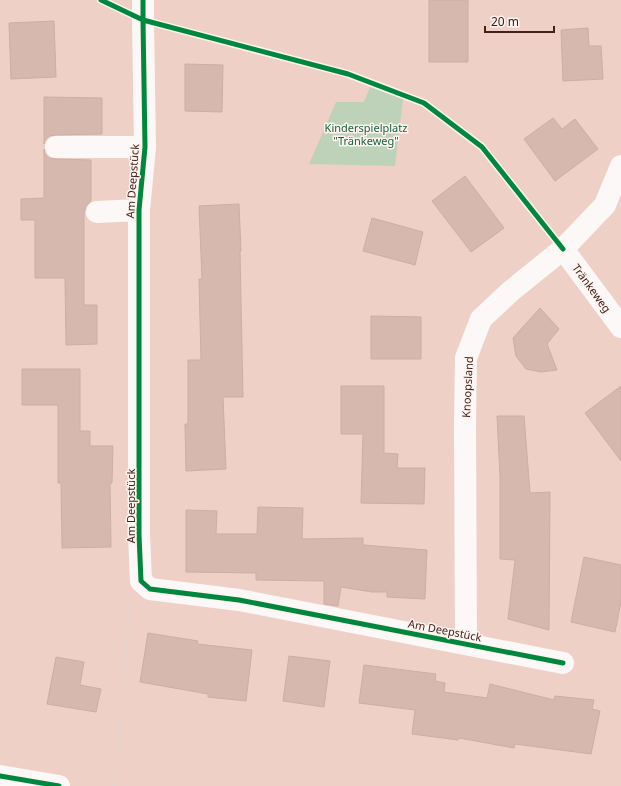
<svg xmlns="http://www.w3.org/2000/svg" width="621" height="786" viewBox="0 0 621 786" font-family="'Noto Sans',sans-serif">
	<rect width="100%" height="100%" fill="#eed0c7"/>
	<path fill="#bed2b9" d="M 370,87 L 403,99 L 395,166 L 309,164 L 336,102 L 364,102 Z"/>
	<path fill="#d6b8af" stroke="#ccaea6" d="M 429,0 L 468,0 L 468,62 L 429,62 Z
		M 54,21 L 56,77 L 11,79 L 9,23 Z
		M 588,28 L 589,46 L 601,46 L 603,79 L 563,81 L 561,30 Z
		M 185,64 L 223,65 L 222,112 L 185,111 Z
		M 44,97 L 102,98 L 102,134 L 56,135 L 49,136 L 45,140 L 44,144 Z
		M 553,118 L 562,129 L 575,119 L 598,149 L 555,181 L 524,139 Z
		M 44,149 L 45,154 L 49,158 L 56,159 L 91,160 L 91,201 L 86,206 L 85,210 L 84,210 L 84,305 L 97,305 L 97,344 L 66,345 L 65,278 L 35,278 L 35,220 L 21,220 L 21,199 L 44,198 Z
		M 465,176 L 504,228 L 471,252 L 432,201 Z
		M 239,204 L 241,251 L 240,251 L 243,397 L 223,397 L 226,469 L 186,471 L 185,424 L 188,424 L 188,360 L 201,360 L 199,279 L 202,279 L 199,206 Z
		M 372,218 L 423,232 L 415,265 L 363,251 Z
		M 540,308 L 559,329 L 547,344 L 557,370 L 541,372 L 526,369 L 516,356 L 513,338 Z
		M 371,316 L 421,317 L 421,359 L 371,359 Z
		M 22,369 L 80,369 L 80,431 L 90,431 L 90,446 L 113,446 L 112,483 L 110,483 L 111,547 L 62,548 L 61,483 L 58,483 L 58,405 L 22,405 Z
		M 341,386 L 384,386 L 384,453 L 398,454 L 397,468 L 425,468 L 424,504 L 361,503 L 363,434 L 341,434 Z
		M 621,386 L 621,461 L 585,413 Z
		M 497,416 L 524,416 L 530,493 L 550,492 L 549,630 L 508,619 L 515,560 L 500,559 L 500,476 Z
		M 258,507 L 303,508 L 302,539 L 363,538 L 363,545 L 427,550 L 425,599 L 387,597 L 387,592 L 372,592 L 341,587 L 338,606 L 324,604 L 324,581 L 256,580 L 256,573 L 186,572 L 186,510 L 217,511 L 216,534 L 257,534 Z
		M 584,557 L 621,565 L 621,602 L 615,632 L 571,622 Z
		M 148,633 L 198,641 L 197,644 L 252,650 L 246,701 L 208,697 L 208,694 L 140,682 Z
		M 289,656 L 330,661 L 324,707 L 283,701 Z
		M 56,657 L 84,662 L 80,685 L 101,689 L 96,712 L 47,704 Z
		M 364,665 L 436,674 L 435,681 L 445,683 L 444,692 L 487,698 L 490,684 L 554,700 L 555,696 L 594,700 L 592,709 L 600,711 L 591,754 L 515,744 L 514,748 L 459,738 L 458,740 L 412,734 L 415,710 L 359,703 Z"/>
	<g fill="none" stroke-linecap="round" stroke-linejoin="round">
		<path stroke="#e0d6d3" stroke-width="2.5" stroke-dasharray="2 3" stroke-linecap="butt" d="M 114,786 L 130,601"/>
		<path stroke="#fcf8f7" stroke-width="22" d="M 143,0 L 143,20 L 145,147 L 139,210 L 139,535 L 141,581 L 150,589 L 239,600 L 563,663
			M 56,147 L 145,147
			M 97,212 L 139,210
			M 563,249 L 621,327
			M 466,644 L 465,424 L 466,358 L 481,319 L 511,291 L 563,249 L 605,205 L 621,166"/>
		<path stroke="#fcf8f7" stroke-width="22" d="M 0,776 L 59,786"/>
		<g stroke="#fef4f1" stroke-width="8">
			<path id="cycleway" d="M 101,0 L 143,20 L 348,74 L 424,103 L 482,147 L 563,249
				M 143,0 L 143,20 L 145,147 L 139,210 L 139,535 L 141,581 L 150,589 L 239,600 L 563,663
				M 0,776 L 59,786"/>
		</g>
		<use href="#cycleway" stroke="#00873e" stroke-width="5"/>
	</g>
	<g text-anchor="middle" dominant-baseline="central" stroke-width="3" stroke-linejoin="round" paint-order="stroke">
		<g font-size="11" fill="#18623d" stroke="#fef4f1">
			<text x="366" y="127">Kinderspielplatz<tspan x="366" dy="13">"Tränkeweg"</tspan></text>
		</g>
		<g font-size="11" fill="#432117" stroke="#fef4f1">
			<text transform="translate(132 181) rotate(-86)">Am Deepstück</text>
			<text transform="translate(592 288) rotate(54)">Tränkeweg</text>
			<text transform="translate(467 387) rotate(-87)">Knoopsland</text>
			<text transform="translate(130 506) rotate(-90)">Am Deepstück</text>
			<text transform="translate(445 630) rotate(11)">Am Deepstück</text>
		</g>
	</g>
	<path d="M485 26v6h69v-6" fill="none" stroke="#432117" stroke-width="2"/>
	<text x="491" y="26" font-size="12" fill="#432117" stroke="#fef4f1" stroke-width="3" paint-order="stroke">20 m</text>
</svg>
